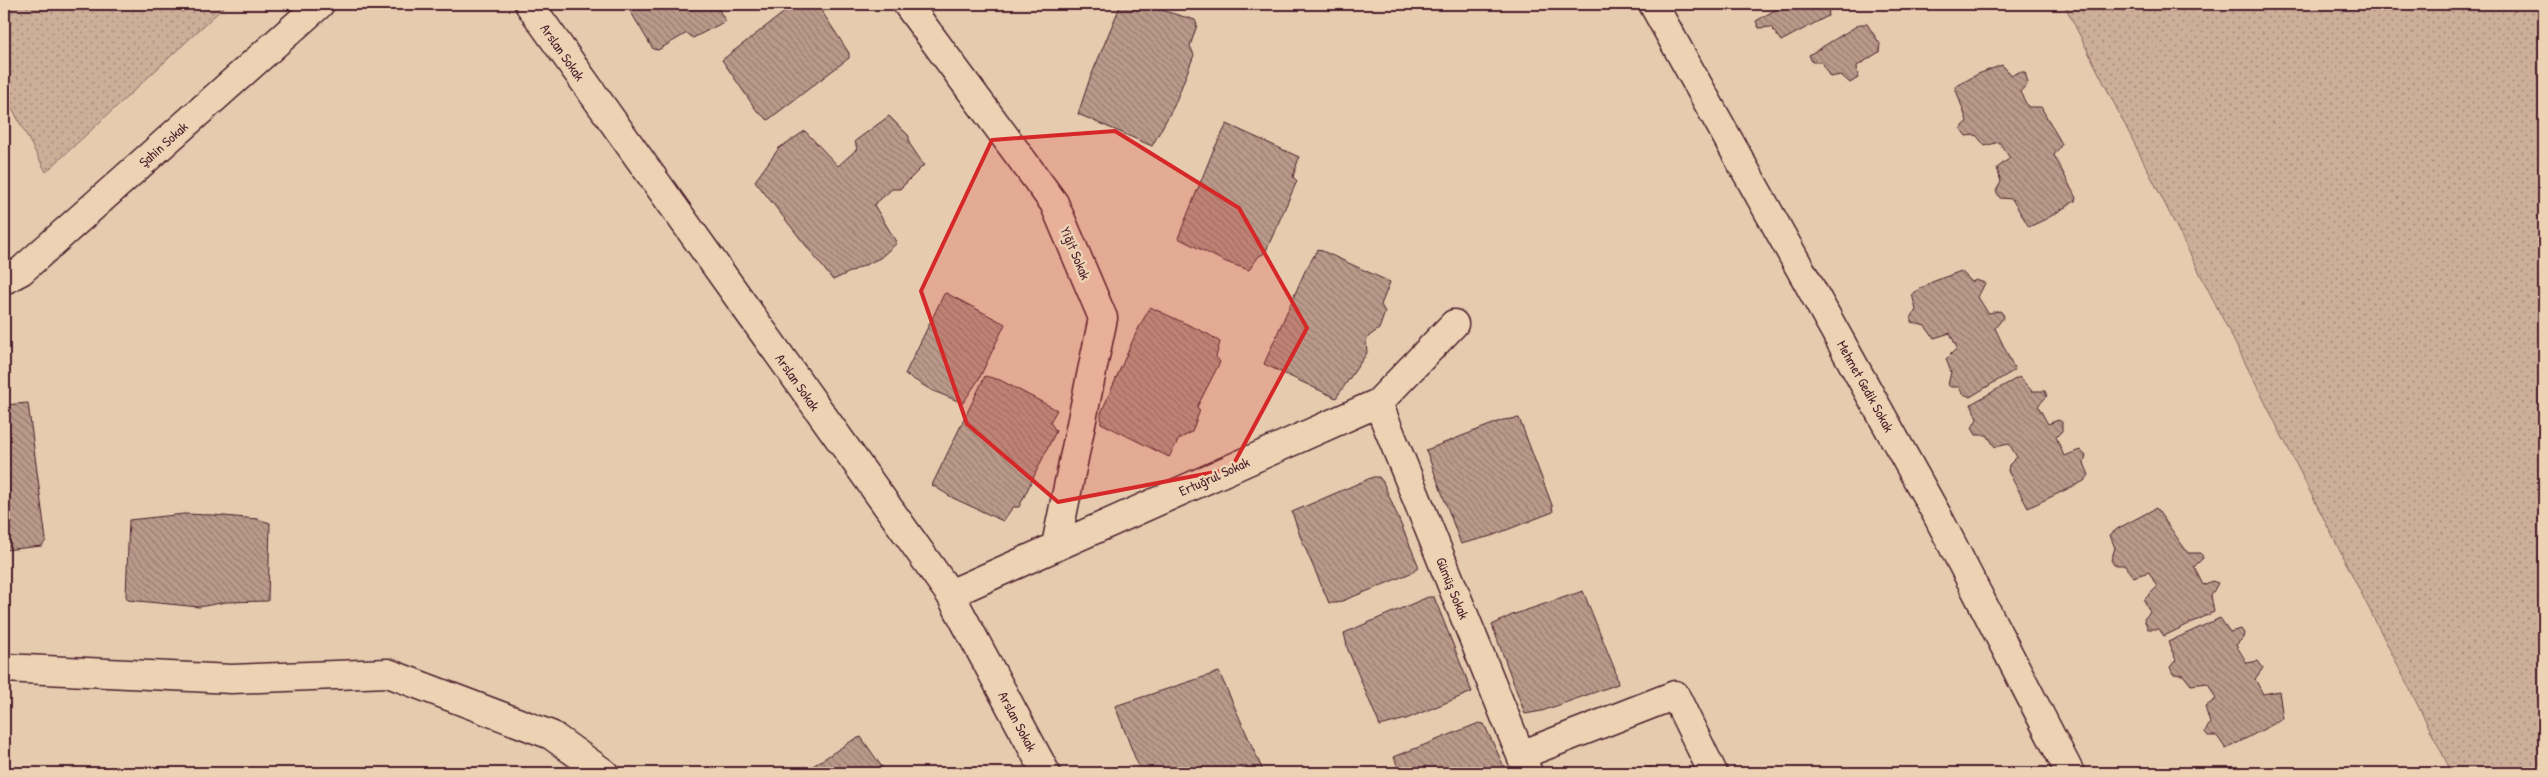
<svg xmlns="http://www.w3.org/2000/svg" width="2548" height="777" viewBox="0 0 2548 777" font-family="'Patrick Hand',sans-serif">
	<defs>
		<pattern id="park-dots" width="8" height="8" patternUnits="userSpaceOnUse" patternTransform="scale(1.25)"><rect width="8" height="8" fill="#ccae99"/><path d="M2 2h.1M6 6h.1" fill="none" stroke="#a88d7d" stroke-width="1.8" stroke-linecap="round"/></pattern>
		<pattern id="building-back-hatch" width="6" height="6" patternUnits="userSpaceOnUse" patternTransform="scale(1.25)"><rect width="6" height="6" fill="#ba9a8a"/><path d="M-1 5l2 2M0 0l6 6M5-1l2 2" fill="none" stroke="#997d71"/></pattern>
	</defs>
	<rect width="100%" height="100%" fill="#e6cbaf"/>
	<filter id="ink" filterUnits="userSpaceOnUse"><feTurbulence type="fractalNoise" baseFrequency=".02" numOctaves="2"/><feDisplacementMap in="SourceGraphic" scale="10" xChannelSelector="R" yChannelSelector="G"/><feConvolveMatrix kernelMatrix="1 2 1 2 8 2 1 2 1" color-interpolation-filters="sRGB"/></filter>
	<g filter="url(#ink)">
		<path fill="url(#park-dots)" stroke="#8b6662" d="M 4,4 L 227,4 L 46,172 L 4,93 Z
			M 2064,4 L 2544,4 L 2544,773 L 2452,773 Z"/>
		<path fill="url(#building-back-hatch)" stroke="#4a1f2b" d="M 626,4 L 715,4 L 726,21 L 693,38 L 687,33 L 658,50 L 653,49 Z
			M 795,4 L 817,4 L 849,53 L 849,58 L 768,120 L 757,111 L 722,60 Z
			M 1121,4 L 1141,4 L 1195,20 L 1197,25 L 1190,46 L 1194,55 L 1174,106 L 1152,146 L 1078,114 L 1089,81 Z
			M 1785,4 L 1824,4 L 1829,12 L 1828,16 L 1781,41 L 1771,27 L 1759,28 L 1756,21 Z
			M 1860,24 L 1867,24 L 1880,44 L 1879,52 L 1857,66 L 1858,78 L 1850,83 L 1841,75 L 1830,77 L 1821,62 L 1812,62 L 1809,55 Z
			M 2002,65 L 2012,75 L 2019,72 L 2025,72 L 2028,83 L 2020,92 L 2028,107 L 2041,107 L 2062,144 L 2054,155 L 2076,198 L 2075,201 L 2048,218 L 2029,227 L 2012,199 L 2000,198 L 1996,191 L 2001,182 L 1997,168 L 2010,158 L 1999,142 L 1985,146 L 1976,135 L 1966,136 L 1961,129 L 1967,121 L 1955,87 L 1978,74 Z
			M 889,116 L 909,136 L 909,143 L 924,165 L 900,189 L 892,189 L 874,205 L 897,243 L 880,258 L 833,280 L 755,181 L 779,148 L 805,131 L 838,166 L 857,149 L 855,141 Z
			M 1227,124 L 1299,157 L 1293,177 L 1297,181 L 1265,253 L 1259,256 L 1249,270 L 1226,262 L 1178,238 L 1213,151 Z
			M 1318,249 L 1390,282 L 1381,305 L 1385,312 L 1379,329 L 1369,336 L 1366,341 L 1367,353 L 1336,398 L 1264,364 L 1305,271 Z
			M 1961,271 L 1972,282 L 1976,280 L 1985,283 L 1978,297 L 1988,313 L 2000,311 L 2003,314 L 2004,317 L 1995,328 L 2015,370 L 1970,397 L 1962,393 L 1959,387 L 1951,387 L 1948,385 L 1951,372 L 1946,359 L 1957,348 L 1950,333 L 1934,338 L 1925,326 L 1911,322 L 1911,318 L 1916,310 L 1912,294 L 1932,282 Z
			M 946,293 L 1005,324 L 979,379 L 963,403 L 931,390 L 905,374 L 944,294 Z
			M 1150,307 L 1208,334 L 1220,342 L 1216,357 L 1220,362 L 1197,407 L 1200,410 L 1192,432 L 1179,439 L 1169,457 L 1101,423 L 1101,413 L 1136,333 Z
			M 985,376 L 1000,380 L 1057,410 L 1050,422 L 1056,431 L 1019,507 L 1013,507 L 1003,521 L 953,498 L 932,485 Z
			M 2019,377 L 2032,391 L 2045,391 L 2047,396 L 2038,406 L 2048,424 L 2058,420 L 2062,422 L 2062,431 L 2056,437 L 2064,456 L 2080,450 L 2086,456 L 2084,463 L 2089,475 L 2084,481 L 2028,508 L 2008,471 L 2009,465 L 2017,457 L 2009,444 L 1995,447 L 1987,435 L 1976,435 L 1972,428 L 1977,419 L 1971,404 Z
			M 28,403 L 46,540 L 42,546 L 4,550 L 4,405 Z
			M 1519,418 L 1552,505 L 1553,512 L 1491,536 L 1461,544 L 1426,450 L 1503,420 Z
			M 1373,477 L 1379,477 L 1383,482 L 1419,567 L 1413,572 L 1375,588 L 1337,603 L 1329,603 L 1300,536 L 1292,512 Z
			M 2156,508 L 2188,553 L 2201,553 L 2203,558 L 2194,567 L 2203,585 L 2212,581 L 2218,583 L 2211,596 L 2214,612 L 2164,636 L 2159,629 L 2148,629 L 2144,619 L 2150,612 L 2144,600 L 2157,587 L 2149,572 L 2133,577 L 2124,565 L 2114,565 L 2111,560 L 2115,548 L 2110,535 L 2117,529 Z
			M 184,514 L 213,515 L 258,519 L 270,523 L 268,601 L 226,602 L 199,607 L 128,600 L 126,596 L 129,520 Z
			M 1583,591 L 1615,670 L 1618,684 L 1542,711 L 1525,714 L 1492,625 L 1512,615 Z
			M 1428,597 L 1434,597 L 1472,692 L 1406,719 L 1380,726 L 1348,650 L 1344,633 Z
			M 2220,618 L 2230,632 L 2241,629 L 2244,633 L 2243,638 L 2236,645 L 2247,663 L 2258,661 L 2263,668 L 2255,679 L 2263,694 L 2279,691 L 2283,719 L 2226,749 L 2217,736 L 2208,736 L 2205,732 L 2210,723 L 2205,707 L 2216,699 L 2208,683 L 2191,685 L 2183,675 L 2173,674 L 2170,667 L 2176,660 L 2168,642 Z
			M 1219,672 L 1264,773 L 1141,773 L 1115,706 Z
			M 1479,723 L 1484,724 L 1507,773 L 1400,773 L 1394,757 Z
			M 861,737 L 886,773 L 802,773 L 853,740 Z
			M 1652,767 L 1655,773 L 1628,773 L 1646,768 Z"/>
		<g fill="none" stroke-linecap="round" stroke-linejoin="round">
			<g stroke="#4a1f2b" stroke-width="31">
				<path id="minor" d="M 529,4 L 950,594 L 1046,773
					M 907,4 L 1054,203 L 1103,318 L 1056,545
					M 1653,4 L 1937,515 L 2070,773
					M 4,280 L 21,271 L 320,4
					M 1378,403 L 1528,773
					M 950,594 L 1378,403 L 1454,324
					M 4,668 L 232,679 L 388,673 L 551,735 L 604,773
					M 1521,755 L 1675,695 L 1713,773"/>
			</g>
			<use href="#minor" stroke="#edd2b4" stroke-width="28"/>
		</g>
	</g>
	<path fill="#d62828" fill-opacity="0.2" stroke="#d62828" stroke-width="4" stroke-linejoin="round" d="M 1115,131 L 1239,208 L 1307,328 L 1231,469 L 1058,502 L 967,424 L 921,291 L 992,140 Z"/>
	<g text-anchor="middle" dominant-baseline="central" stroke-width="5" stroke-linejoin="round" paint-order="stroke">
		<g font-size="14" fill="#4a1f2b" stroke="#edd2b4">
			<text transform="translate(563 52) rotate(55)">Arslan Sokak</text>
			<text transform="translate(163 144) rotate(-42)">Şahin Sokak</text>
			<text transform="translate(1076 253) rotate(67)">Yiğit Sokak</text>
			<text transform="translate(798 382) rotate(55)">Arslan Sokak</text>
			<text transform="translate(1866 386) rotate(61)">Mehmet Gedik Sokak</text>
			<text transform="translate(1214 476) rotate(-24)">Ertuğrul Sokak</text>
			<text transform="translate(1453 588) rotate(68)">Gümüş Sokak</text>
			<text transform="translate(1018 721) rotate(62)">Arslan Sokak</text>
		</g>
	</g>
	<rect width="2548" height="777" fill="none" stroke="#edd2b4" stroke-width="20"/>
	<rect x="10" y="10" width="2528" height="757" fill="none" stroke="#4a1f2b" stroke-width="2" filter="url(#ink)"/>
</svg>
